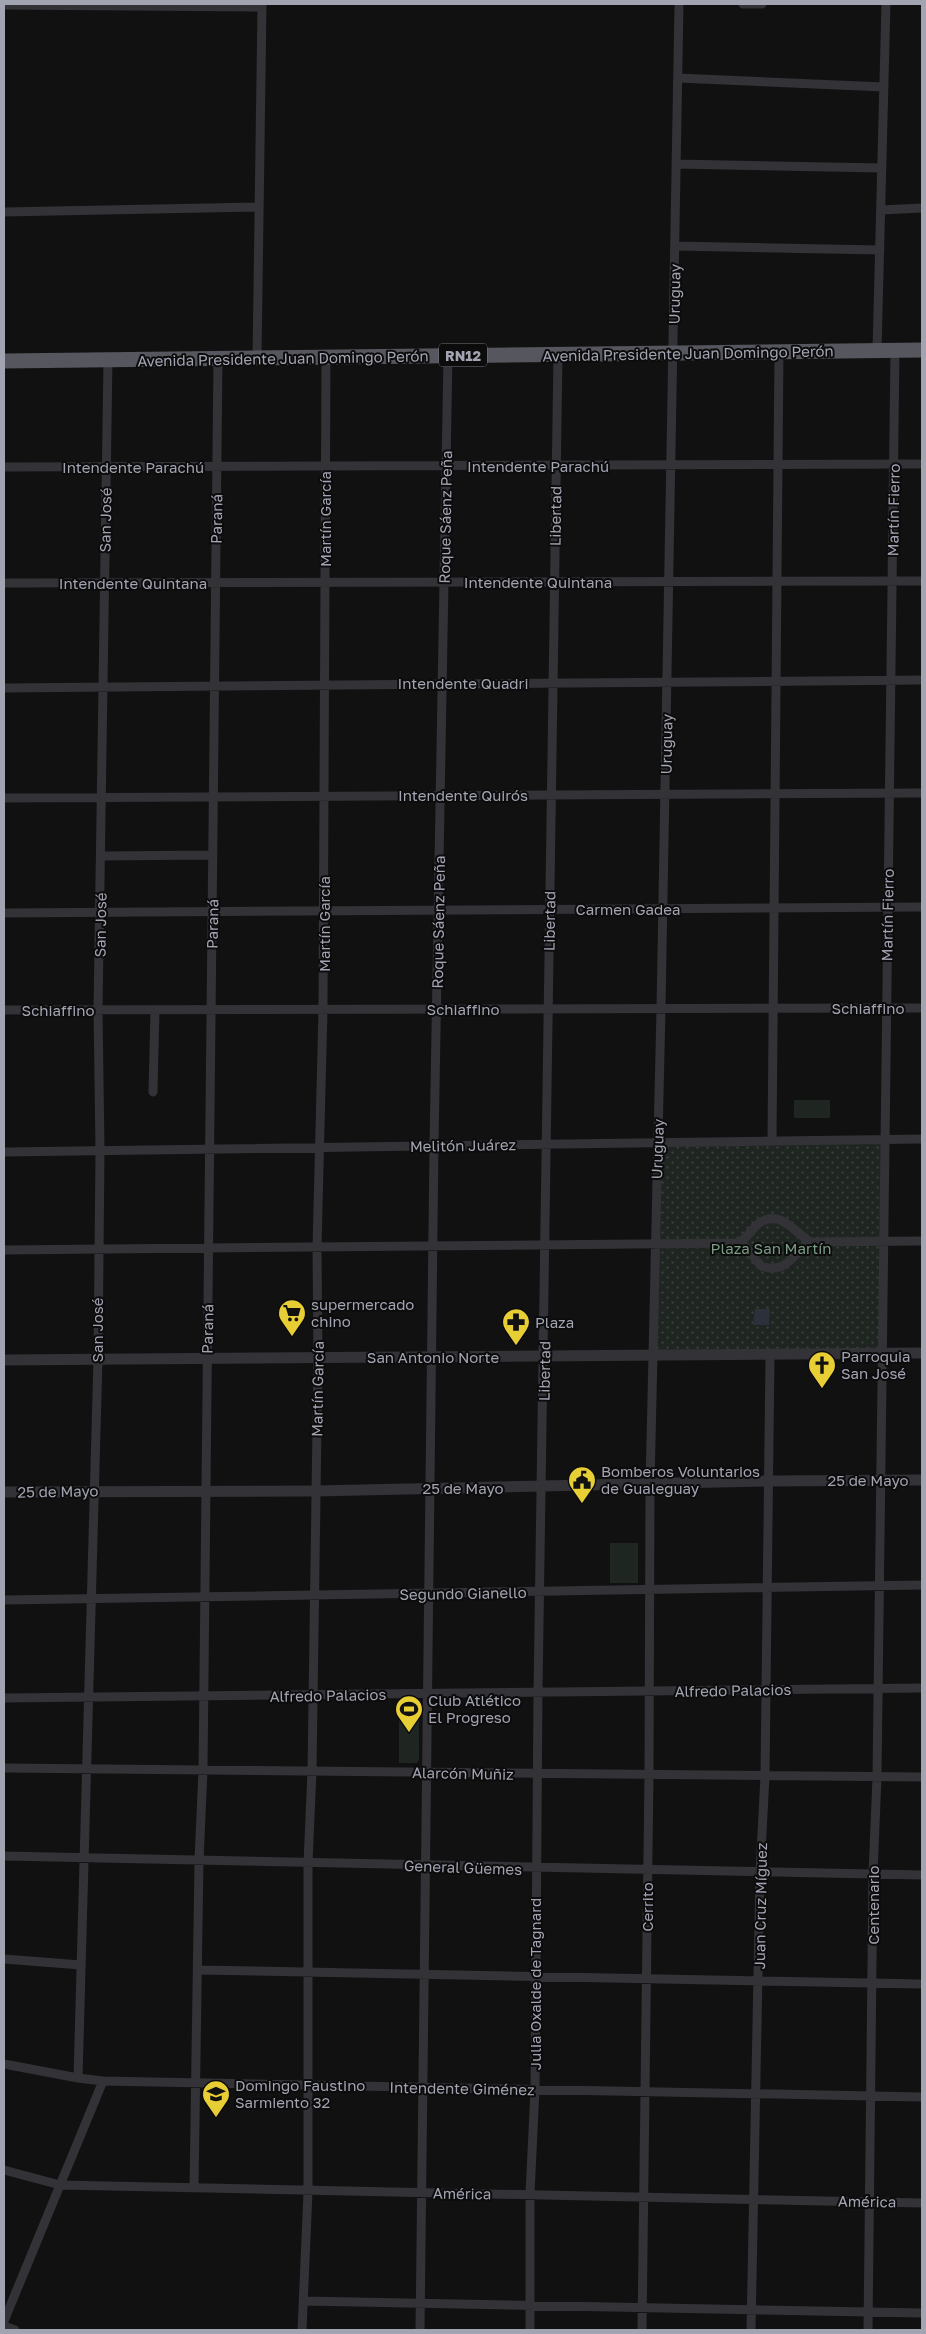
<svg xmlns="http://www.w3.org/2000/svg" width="926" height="2334" viewBox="0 0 926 2334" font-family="'Golos Text',sans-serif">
	<defs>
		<pattern id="park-dots" width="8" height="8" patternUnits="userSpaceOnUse" patternTransform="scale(1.25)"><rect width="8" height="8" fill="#1f2621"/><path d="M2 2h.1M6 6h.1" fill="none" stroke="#3c423f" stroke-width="1.8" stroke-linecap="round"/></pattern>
	</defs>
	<rect width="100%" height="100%" fill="#111112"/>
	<path fill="#1f2621" d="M 794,1100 L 830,1100 L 830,1118 L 794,1118 Z
		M 610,1543 L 638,1543 L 638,1583 L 610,1583 Z
		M 415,1704 L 419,1707 L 419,1760 L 417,1763 L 399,1763 L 399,1705 Z"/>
	<path fill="url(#park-dots)" d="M 884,1139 L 881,1354 L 652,1354 L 658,1142 Z"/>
	<path fill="#2b303a" d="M 755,1309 L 770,1309 L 769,1325 L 753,1325 Z"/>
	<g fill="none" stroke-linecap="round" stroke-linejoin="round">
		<path stroke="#323237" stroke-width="9" d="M 743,4 L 762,4
			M 4,5 L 262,7
			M 678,78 L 884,87
			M 676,164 L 882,168
			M 881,210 L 922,208
			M 4,212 L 259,207
			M 675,246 L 880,250
			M 877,350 L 886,4
			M 257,358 L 262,4
			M 4,467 L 922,464
			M 4,583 L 922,581
			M 4,688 L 922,680
			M 4,798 L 922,793
			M 101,856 L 212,855
			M 4,913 L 922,907
			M 4,1010 L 922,1008
			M 153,1092 L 155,1010
			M 772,1141 L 779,351
			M 4,1152 L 922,1139
			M 738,1243 C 748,1238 750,1231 758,1224 C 778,1208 794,1231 810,1242
			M 4,1250 L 738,1243 L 745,1246 L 761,1266 C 786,1275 792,1255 810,1242 L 922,1241
			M 4,1600 L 922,1585
			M 4,1698 L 922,1688
			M 4,1768 L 922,1777
			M 4,1856 L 922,1875
			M 4,1959 L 81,1965
			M 199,1970 L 922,1984
			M 4,2064 L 78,2078 L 103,2081 L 922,2097
			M 78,2078 L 98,1359 L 100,1150 L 98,1010 L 108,360
			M 4,2170 L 60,2185 L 922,2203
			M 194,2187 L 199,1860 L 203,1770 L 218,358
			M 304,2301 L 922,2313
			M 4,2321 L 103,2081
			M 4,2326 L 15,2330
			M 302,2330 L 308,2192 L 308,1863 L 312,1771 L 318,1358 L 317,1247 L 323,1010 L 326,357
			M 420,2330 L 434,1145 L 448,355
			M 530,2330 L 530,2194 L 535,2089 L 538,1692 L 558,354
			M 642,2330 L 649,1774 L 650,1484 L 661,1009 L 679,4
			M 751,2330 L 760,1872 L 765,1776 L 770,1355
			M 868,2330 L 873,1874 L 877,1777 L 895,350"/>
		<path stroke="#323237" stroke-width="11" d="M 4,1360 L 922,1353
			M 4,1492 L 315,1491 L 769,1481 L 922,1480"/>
		<path stroke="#56565e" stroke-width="15" d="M 4,361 L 922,350"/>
	</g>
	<defs>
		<g id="supermarket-pin" transform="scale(1.4375)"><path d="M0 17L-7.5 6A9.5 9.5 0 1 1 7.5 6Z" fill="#e7ce34" stroke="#0c0c0d"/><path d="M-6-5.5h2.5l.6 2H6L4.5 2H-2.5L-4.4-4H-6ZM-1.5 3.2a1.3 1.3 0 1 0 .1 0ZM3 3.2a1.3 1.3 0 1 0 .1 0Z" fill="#111"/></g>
		<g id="pharmacy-pin" transform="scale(1.4375)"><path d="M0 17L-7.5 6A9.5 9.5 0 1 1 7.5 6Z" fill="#e7ce34" stroke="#0c0c0d"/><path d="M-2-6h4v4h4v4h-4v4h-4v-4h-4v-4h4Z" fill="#111"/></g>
		<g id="church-pin" transform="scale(1.4375)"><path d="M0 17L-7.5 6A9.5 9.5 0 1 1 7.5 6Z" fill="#e7ce34" stroke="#0c0c0d"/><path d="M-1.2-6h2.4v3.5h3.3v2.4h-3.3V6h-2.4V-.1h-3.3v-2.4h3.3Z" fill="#111"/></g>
		<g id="civic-pin" transform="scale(1.4375)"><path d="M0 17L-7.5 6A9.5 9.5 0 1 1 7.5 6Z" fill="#e7ce34" stroke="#0c0c0d"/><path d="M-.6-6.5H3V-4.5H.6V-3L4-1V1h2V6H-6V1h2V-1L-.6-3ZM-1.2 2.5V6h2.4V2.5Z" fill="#111"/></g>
		<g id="stadium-pin" transform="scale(1.4375)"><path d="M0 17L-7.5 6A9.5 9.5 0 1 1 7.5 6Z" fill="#e7ce34" stroke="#0c0c0d"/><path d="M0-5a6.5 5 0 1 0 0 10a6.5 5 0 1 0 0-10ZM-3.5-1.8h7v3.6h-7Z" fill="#111"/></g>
		<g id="school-pin" transform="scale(1.4375)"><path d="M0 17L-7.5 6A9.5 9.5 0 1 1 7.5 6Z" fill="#e7ce34" stroke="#0c0c0d"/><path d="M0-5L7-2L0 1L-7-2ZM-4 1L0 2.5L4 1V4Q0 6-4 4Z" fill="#111"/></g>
	</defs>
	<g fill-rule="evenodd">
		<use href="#supermarket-pin" x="292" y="1313"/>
		<use href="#pharmacy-pin" x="516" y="1322"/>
		<use href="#church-pin" x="822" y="1365"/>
		<use href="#civic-pin" x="582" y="1480"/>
		<use href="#stadium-pin" x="409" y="1709"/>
		<use href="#school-pin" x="216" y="2094"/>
	</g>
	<g text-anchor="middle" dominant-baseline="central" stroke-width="4" stroke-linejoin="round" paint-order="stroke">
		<rect fill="#0c0c0d" stroke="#767680" stroke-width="1" x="439" y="343.5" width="48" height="23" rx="4"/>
		<g font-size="14" font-weight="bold" fill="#a3a4b2">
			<text x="463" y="355">RN12</text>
		</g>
		<g font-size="15" fill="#a3a4b2" stroke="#0c0c0d">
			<text transform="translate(674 294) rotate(-89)">Uruguay</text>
			<text transform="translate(688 353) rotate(-1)">Avenida Presidente Juan Domingo Perón</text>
			<text transform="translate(283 358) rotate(-1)">Avenida Presidente Juan Domingo Perón</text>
			<text x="538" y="466">Intendente Parachú</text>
			<text x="133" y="467">Intendente Parachú</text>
			<text transform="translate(893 510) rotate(-89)">Martín Fierro</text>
			<text transform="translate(555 516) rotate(-89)">Libertad</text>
			<text transform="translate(445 517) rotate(-89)">Roque Sáenz Peña</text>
			<text transform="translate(216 519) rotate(-89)">Paraná</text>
			<text transform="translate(325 519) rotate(-90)">Martín García</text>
			<text transform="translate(105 520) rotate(-89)">San José</text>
			<text x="538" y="582">Intendente Quintana</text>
			<text x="133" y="583">Intendente Quintana</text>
			<text x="463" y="683">Intendente Quadri</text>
			<text transform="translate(666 744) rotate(-89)">Uruguay</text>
			<text x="463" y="795">Intendente Quirós</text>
			<text x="628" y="909">Carmen Gadea</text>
			<text transform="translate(887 915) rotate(-89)">Martín Fierro</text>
			<text transform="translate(549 921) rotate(-89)">Libertad</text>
			<text transform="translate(438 922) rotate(-89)">Roque Sáenz Peña</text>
			<text transform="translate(212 924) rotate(-89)">Paraná</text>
			<text transform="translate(324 924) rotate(-90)">Martín García</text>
			<text transform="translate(100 925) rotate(-89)">San José</text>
			<text x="868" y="1008">Schiaffino</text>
			<text x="463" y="1009">Schiaffino</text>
			<text x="58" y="1010">Schiaffino</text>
			<text transform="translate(463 1145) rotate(-1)">Melitón Juárez</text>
			<text transform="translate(657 1149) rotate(-88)">Uruguay</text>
			<text transform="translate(207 1329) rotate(-89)">Paraná</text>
			<text transform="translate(97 1330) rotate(-90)">San José</text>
			<text x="433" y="1357">San Antonio Norte</text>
			<text transform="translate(544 1371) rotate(-89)">Libertad</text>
			<text transform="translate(317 1389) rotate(-89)">Martín García</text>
			<text x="868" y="1480">25 de Mayo</text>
			<text x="463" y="1488">25 de Mayo</text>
			<text transform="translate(58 1491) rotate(-1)">25 de Mayo</text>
			<text transform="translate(463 1593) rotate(-1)">Segundo Gianello</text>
			<text transform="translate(733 1690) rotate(-1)">Alfredo Palacios</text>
			<text transform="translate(328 1695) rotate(-1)">Alfredo Palacios</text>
			<text transform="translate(463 1773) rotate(1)">Alarcón Muñiz</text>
			<text transform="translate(463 1867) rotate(2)">General Güemes</text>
			<text transform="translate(873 1905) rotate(-90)">Centenario</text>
			<text transform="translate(760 1906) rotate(-89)">Juan Cruz Míguez</text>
			<text transform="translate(647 1907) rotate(-90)">Cerrito</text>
			<text transform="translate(535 1984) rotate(-90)">Julia Oxalde de Tagnard</text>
			<text transform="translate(462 2088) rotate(1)">Intendente Giménez</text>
			<text transform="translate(462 2193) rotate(1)">América</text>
			<text transform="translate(867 2201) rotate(1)">América</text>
		</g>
		<g font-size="15" fill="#7a9c83" stroke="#0c0c0d">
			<text x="771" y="1248">Plaza San Martín</text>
		</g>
		<g font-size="15" fill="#a3a4b2" stroke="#0c0c0d" text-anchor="start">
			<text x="311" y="1304">supermercado<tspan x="311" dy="17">chino</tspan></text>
			<text x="535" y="1322">Plaza</text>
			<text x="841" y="1356">Parroquia<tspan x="841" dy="17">San José</tspan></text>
			<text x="601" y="1471">Bomberos Voluntarios<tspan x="601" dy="17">de Gualeguay</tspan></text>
			<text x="428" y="1700">Club Atlético<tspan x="428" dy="17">El Progreso</tspan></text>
			<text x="235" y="2085">Domingo Faustino<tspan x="235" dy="17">Sarmiento 32</tspan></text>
		</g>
	</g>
	<rect width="926" height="2334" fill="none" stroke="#a3a4b2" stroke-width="10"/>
</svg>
